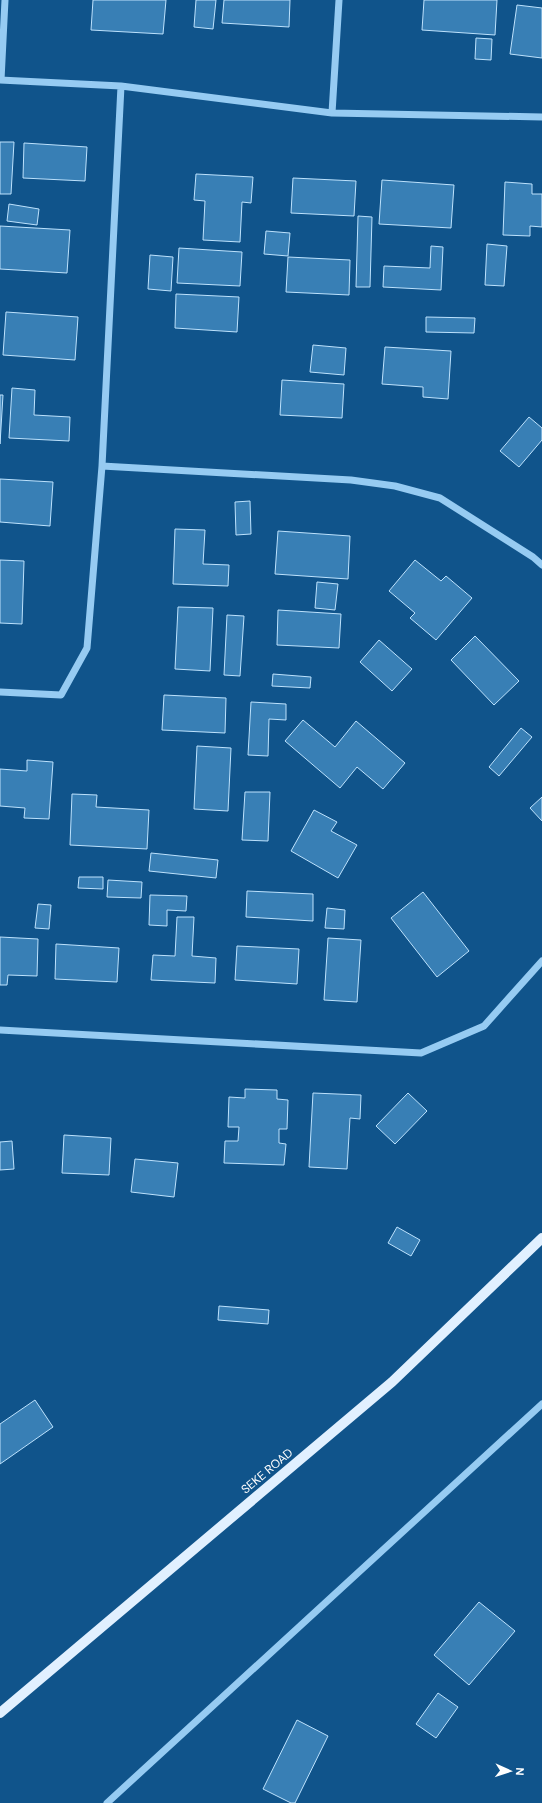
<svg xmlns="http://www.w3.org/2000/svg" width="542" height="1803" viewBox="0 0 542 1803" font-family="'DM Sans',sans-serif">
	<rect width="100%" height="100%" fill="#10548b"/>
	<path fill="#387fb5" stroke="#bde2fd" d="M 93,0 L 166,0 L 163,34 L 91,30 Z
		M 196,0 L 216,0 L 213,29 L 194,27 Z
		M 224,0 L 290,0 L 289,27 L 222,23 Z
		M 424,0 L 497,0 L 495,35 L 422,30 Z
		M 517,5 L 542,8 L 542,58 L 510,54 Z
		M 476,38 L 492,39 L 491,60 L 475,59 Z
		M 0,142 L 14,142 L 11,194 L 0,194 Z
		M 24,143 L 87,147 L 85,181 L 23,178 Z
		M 196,174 L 253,177 L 251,203 L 242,202 L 240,242 L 203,240 L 205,201 L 194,200 Z
		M 293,178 L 356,181 L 354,216 L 291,213 Z
		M 382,180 L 454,185 L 451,228 L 379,224 Z
		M 505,182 L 532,184 L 532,194 L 542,194 L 542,227 L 530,226 L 530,236 L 503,235 Z
		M 9,204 L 39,209 L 37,225 L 7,221 Z
		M 358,216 L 372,217 L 370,287 L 356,287 Z
		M 0,226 L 70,230 L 67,273 L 0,269 Z
		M 266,231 L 290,233 L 288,256 L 264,254 Z
		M 487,244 L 507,246 L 504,286 L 485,285 Z
		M 431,246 L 443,247 L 441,290 L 383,287 L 384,266 L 430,268 Z
		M 179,248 L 242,252 L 240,286 L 177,283 Z
		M 150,255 L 173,257 L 171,291 L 148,289 Z
		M 288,257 L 350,260 L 349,295 L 286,292 Z
		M 176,294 L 239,297 L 237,332 L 175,328 Z
		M 6,312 L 78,317 L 75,360 L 3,355 Z
		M 426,317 L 475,318 L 474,333 L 426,332 Z
		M 313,345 L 346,348 L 344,375 L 310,372 Z
		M 385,347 L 451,351 L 448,399 L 423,397 L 423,387 L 382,384 Z
		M 282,380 L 344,384 L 342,418 L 280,415 Z
		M 12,388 L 35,390 L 34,415 L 70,417 L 69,441 L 9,438 Z
		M 0,395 L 3,395 L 0,444 Z
		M 529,417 L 542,428 L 542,440 L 519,467 L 500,451 Z
		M 0,479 L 53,482 L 50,526 L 0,522 Z
		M 250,501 L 251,534 L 236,535 L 235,502 Z
		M 175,529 L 205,530 L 203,564 L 229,565 L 228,586 L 173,584 Z
		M 278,531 L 350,536 L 348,579 L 275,574 Z
		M 0,560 L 24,561 L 22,624 L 0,623 Z
		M 415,560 L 441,581 L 446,576 L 472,598 L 436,640 L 410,618 L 415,613 L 389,591 Z
		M 317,582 L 338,584 L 335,610 L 315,608 Z
		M 178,607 L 213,608 L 210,671 L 175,669 Z
		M 278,610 L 341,614 L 339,648 L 277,645 Z
		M 227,615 L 244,616 L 240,676 L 224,675 Z
		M 475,636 L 519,681 L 494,705 L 451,660 Z
		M 379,640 L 412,669 L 392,691 L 360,662 Z
		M 273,674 L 311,677 L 310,688 L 272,686 Z
		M 164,695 L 226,698 L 225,733 L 162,730 Z
		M 251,702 L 286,704 L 286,720 L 269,719 L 268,756 L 248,755 Z
		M 303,720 L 335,747 L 356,721 L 405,763 L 383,789 L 357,767 L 340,788 L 285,741 Z
		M 521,728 L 532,737 L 499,776 L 489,767 Z
		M 197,746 L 231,748 L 228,811 L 194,809 Z
		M 27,760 L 53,762 L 49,819 L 24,818 L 25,808 L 0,806 L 0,769 L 27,771 Z
		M 245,792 L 270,792 L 268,841 L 242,840 Z
		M 72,794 L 97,795 L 96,807 L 149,810 L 147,849 L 70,845 Z
		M 542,797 L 542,821 L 530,808 Z
		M 314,810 L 337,822 L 331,831 L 357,845 L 338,878 L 291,851 Z
		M 151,853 L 218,860 L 216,878 L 149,871 Z
		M 79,877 L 103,877 L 103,889 L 78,888 Z
		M 108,880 L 142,882 L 141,898 L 107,897 Z
		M 247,891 L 313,894 L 313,921 L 246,917 Z
		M 423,892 L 469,951 L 437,977 L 391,918 Z
		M 150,895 L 187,896 L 186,911 L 167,910 L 167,926 L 149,925 Z
		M 38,904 L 51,905 L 49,929 L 35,928 Z
		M 327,908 L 345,910 L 344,929 L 325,928 Z
		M 177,917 L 194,917 L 192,956 L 216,958 L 215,983 L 151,980 L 153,955 L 175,956 Z
		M 0,937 L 38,939 L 37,976 L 8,975 L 7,985 L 0,985 Z
		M 328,938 L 361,940 L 357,1002 L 324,1000 Z
		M 56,944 L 119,948 L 117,982 L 55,979 Z
		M 237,946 L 299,949 L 297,984 L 235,980 Z
		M 245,1089 L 277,1090 L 277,1099 L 288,1100 L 287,1129 L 279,1129 L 279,1143 L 286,1144 L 284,1165 L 224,1163 L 225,1141 L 238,1141 L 239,1127 L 228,1127 L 229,1097 L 245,1098 Z
		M 313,1093 L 361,1095 L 360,1119 L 350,1118 L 347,1169 L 309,1167 Z
		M 408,1093 L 427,1111 L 395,1144 L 376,1126 Z
		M 64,1135 L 111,1138 L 109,1175 L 62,1173 Z
		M 12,1141 L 14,1169 L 0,1170 L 0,1142 Z
		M 135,1159 L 178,1163 L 174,1197 L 131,1192 Z
		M 397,1227 L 420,1240 L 411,1256 L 388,1243 Z
		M 219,1306 L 269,1310 L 268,1324 L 218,1320 Z
		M 35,1400 L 53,1427 L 0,1464 L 0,1424 Z
		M 479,1602 L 515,1631 L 469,1685 L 434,1655 Z
		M 438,1693 L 458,1707 L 436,1738 L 416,1724 Z
		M 297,1720 L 328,1736 L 295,1803 L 291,1803 L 263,1789 Z"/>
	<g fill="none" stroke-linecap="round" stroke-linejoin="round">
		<path stroke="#96cbf2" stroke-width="7" d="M 0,80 L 121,86 L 332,113 L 542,117
			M 1,80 L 5,0
			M 332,113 L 339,0
			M 102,466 L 351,480 L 395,486 L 440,498 L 533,557 L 542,565
			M 0,692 L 61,695 L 87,648 L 102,466 L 121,86
			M 0,1030 L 421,1053 L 484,1026 L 542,961
			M 107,1803 L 542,1404"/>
		<path stroke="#e1f0ff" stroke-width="10" d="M 0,1713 L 392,1382 L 542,1238"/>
	</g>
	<g text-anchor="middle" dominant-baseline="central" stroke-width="3" stroke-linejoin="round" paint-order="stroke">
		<g font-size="12" fill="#fff" stroke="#10548b">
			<text transform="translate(267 1471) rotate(-40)">SEKE ROAD</text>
		</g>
	</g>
	<g transform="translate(510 1771) rotate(93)" stroke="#10548b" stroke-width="3" paint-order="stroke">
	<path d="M0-3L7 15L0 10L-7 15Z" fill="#ffffff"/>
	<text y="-6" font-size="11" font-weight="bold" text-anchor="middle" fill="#ffffff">N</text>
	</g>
</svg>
